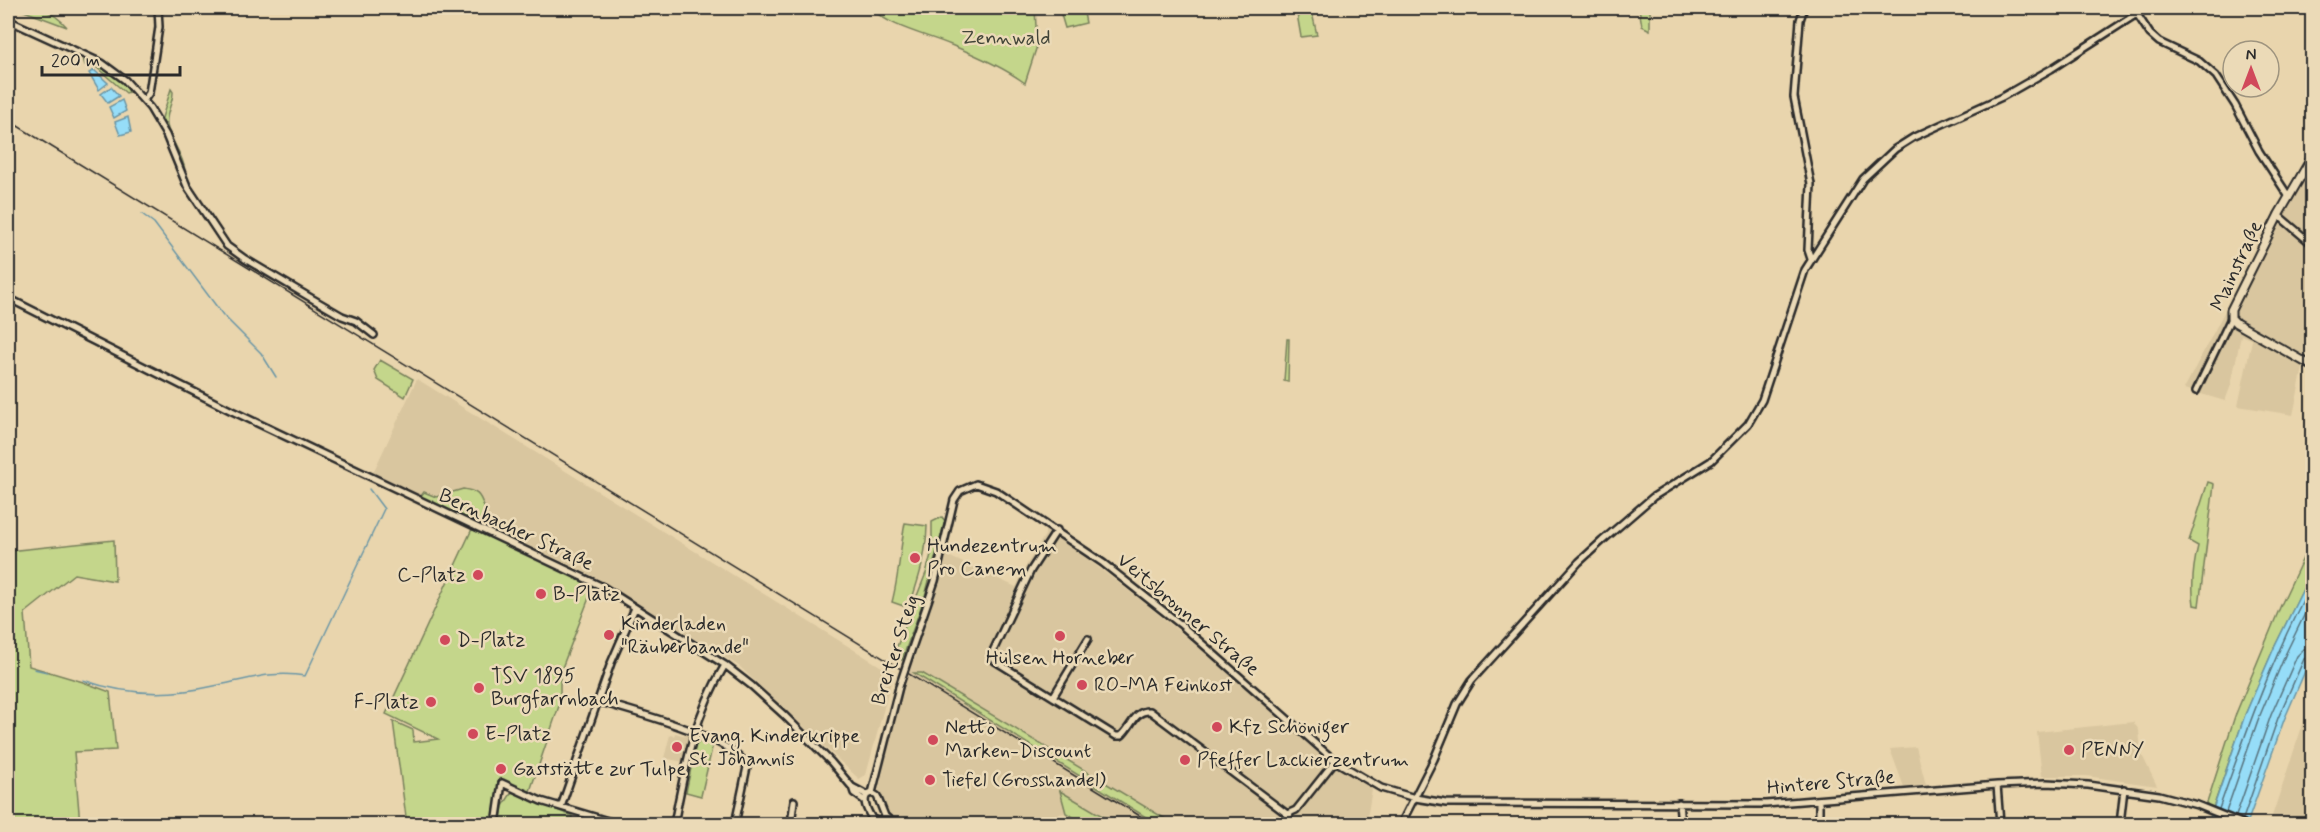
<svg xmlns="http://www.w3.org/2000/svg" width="2320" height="832" viewBox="0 0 2320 832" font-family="Mynerve,sans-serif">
	<rect width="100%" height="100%" fill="#e9d5ad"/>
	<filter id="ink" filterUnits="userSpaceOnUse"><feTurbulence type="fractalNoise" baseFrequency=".0167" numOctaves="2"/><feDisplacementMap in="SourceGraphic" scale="12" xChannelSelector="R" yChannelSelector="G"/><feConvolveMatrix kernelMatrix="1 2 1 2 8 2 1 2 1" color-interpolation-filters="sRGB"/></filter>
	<g filter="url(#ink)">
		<path fill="#d9c69f" d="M 2312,151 L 2312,360 L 2309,359 L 2303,368 L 2293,415 L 2238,406 L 2252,340 L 2241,335 L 2231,385 L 2225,401 L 2184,389 L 2299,169 Z
			M 417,379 L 893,674 L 866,775 L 859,779 L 739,666 L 599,579 L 483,524 L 372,475 Z
			M 1045,530 L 1090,561 L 1147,605 L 1214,660 L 1333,765 L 1372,789 L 1366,824 L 1174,824 L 922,673 L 915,673 L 1157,824 L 1116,824 L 1061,791 L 1066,813 L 1053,815 L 1054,824 L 899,824 L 893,820 L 888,815 L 878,794 L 894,721 L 946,555 L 1016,587 L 1027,564 L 1045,535 Z
			M 2312,697 L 2312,824 L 2271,824 L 2270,822 Z
			M 2133,722 L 2139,730 L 2141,753 L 2157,786 L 2086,776 L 2042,776 L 2037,732 Z
			M 675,733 L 686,736 L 687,733 L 689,736 L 683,762 L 664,758 L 670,735 L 674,736 Z
			M 1916,747 L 1926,785 L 1904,787 L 1890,749 Z"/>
		<path fill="#c4d68b" stroke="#78805b" stroke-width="1.5" d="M 16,8 C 39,7 51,9 67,27 Z
			M 872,8 L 1035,8 L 1037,46 L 1025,83 C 1003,67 976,55 951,45 C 930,36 884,25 872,8 Z
			M 1059,8 L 1083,8 L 1086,23 L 1065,28 Z
			M 1296,8 L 1311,8 L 1317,35 L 1301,37 Z
			M 1639,8 L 1650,8 L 1650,30 L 1642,26 Z
			M 82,55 C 97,63 124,74 129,92 L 126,93 L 96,67 L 85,65 Z
			M 171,89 L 173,92 C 173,104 165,113 167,125 C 170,141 184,155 185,171 L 183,171 L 161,121 Z
			M 1287,339 L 1289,339 L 1288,382 L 1284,381 Z
			M 380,360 L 413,379 L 405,397 L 378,380 L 374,370 Z
			M 2208,482 L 2214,484 L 2199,606 L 2194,605 C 2191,584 2193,566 2198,546 L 2189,541 Z
			M 463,489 C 477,491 480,494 484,507 C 486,514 488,516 486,522 L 475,522 L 423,500 L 421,496 L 424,492 L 436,497 Z
			M 942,517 L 945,521 L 925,596 L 902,660 L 894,654 L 926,573 L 932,551 L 932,522 Z
			M 905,523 L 927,526 C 926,558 919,577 909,608 L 892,602 C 899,576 900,549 905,523 Z
			M 472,529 L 594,585 L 560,673 L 560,703 L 529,794 L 507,785 L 498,804 L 494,824 L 407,824 L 393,721 L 413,730 L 414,742 L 438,739 L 386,714 Z
			M 2312,539 L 2312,571 L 2274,648 L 2245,715 L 2212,811 L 2206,808 L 2207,803 L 2235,716 L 2281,605 Z
			M 114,540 L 115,581 L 74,574 L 25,613 L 29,666 L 83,682 L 110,692 L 116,750 L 74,752 L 80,824 L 8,824 L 8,551 Z
			M 914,673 L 922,673 L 1174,824 L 1157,824 Z
			M 702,739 L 713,744 L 701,796 L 686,792 L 696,744 Z
			M 1060,791 L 1116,824 L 1085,824 L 1066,813 Z
			M 512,792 L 572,816 L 571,824 L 500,824 L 503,806 Z"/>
		<path fill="#96ddf8" stroke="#6b96a6" stroke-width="1.5" d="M 94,70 L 108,83 L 99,90 L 89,73 Z
			M 111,87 L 119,96 L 108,103 L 101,94 Z
			M 122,100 L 126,111 L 114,118 L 109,107 Z
			M 128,117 L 131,132 L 120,135 L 115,122 Z
			M 2312,571 L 2312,655 L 2284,720 L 2247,824 L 2208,824 L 2245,715 L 2274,648 Z"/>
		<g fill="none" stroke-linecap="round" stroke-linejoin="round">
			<path stroke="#56727d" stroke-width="1.5" d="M 2219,809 C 2246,732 2273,655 2312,583
				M 2226,812 L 2258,720 L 2286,653 L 2312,599
				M 2236,816 L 2271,715 L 2297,656 L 2304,649 L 2312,647
				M 2243,819 L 2278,718 L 2304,659 L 2312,655"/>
			<path stroke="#6b96a6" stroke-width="1.5" d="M 142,214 L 154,223 L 223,315 L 261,353 L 276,377
				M 34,669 L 47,672
				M 83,680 C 125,695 170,696 214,686 C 245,680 273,670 305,676 L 384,509 L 369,489"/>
			<g stroke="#2b2b2b" stroke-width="10">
				<path id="minor" d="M 1804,8 L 1800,20 L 1794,97 L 1811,184 L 1808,250 L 1811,259
					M 2137,14 L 2150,34 L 2159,42 L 2199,61 L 2216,76 L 2235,105 L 2259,151 L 2289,197
					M 8,20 L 102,63 L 125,80 L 150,108 L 166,135 L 187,186 L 227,246 L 245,259 L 311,298 L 342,316 L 356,321 L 374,335
					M 144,100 L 149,93 L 159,27 L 158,8
					M 2278,215 L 2312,244
					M 8,298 L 232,411 L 603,587 L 725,665 L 752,686 L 784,715 L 831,762 L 852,787 L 867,795
					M 2196,391 L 2231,318
					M 1057,530 L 1031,570 L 993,651 L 992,656 L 995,661 L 1116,736 L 1121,736 C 1132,727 1134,710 1150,711 L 1287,814 L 1296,810 L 1335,761
					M 910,654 L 935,581 L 954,500 L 960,491 L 976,484 L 996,491 L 1103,563 L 1180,624 L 1335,761 L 1381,788 L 1415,798 L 1446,803 L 1766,804 L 1997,785 L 2046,783 L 2088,785 L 2159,795 L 2197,805 L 2244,824
					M 1053,697 L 1088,639
					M 598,701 C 629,711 736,737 747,767 L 735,824
					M 1997,785 L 2000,824
					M 852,787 L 854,793 L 865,801
					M 872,793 L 899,687
					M 872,793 L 877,796 L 885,816 L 880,822 L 872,819 C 868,811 862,802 867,795 Z
					M 1819,800 L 1819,824
					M 1679,803 L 1681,824
					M 561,807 L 611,663 L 635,608
					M 885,816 L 894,824
					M 496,824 L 502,783 L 541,801 L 618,824
					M 674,824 C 685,767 694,716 725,665
					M 791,824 L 794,801
					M 1283,824 L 1290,814
					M 1401,824 L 1434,759 L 1457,704 L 1472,680 L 1579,562 L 1602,541 L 1653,497 L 1711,461 L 1748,424 L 1762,400 L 1805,270 L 1863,179 L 1895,149 L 1914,137 L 2002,97 L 2051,69 L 2146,8
					M 2120,824 L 2124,789"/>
			</g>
			<g stroke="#2b2b2b" stroke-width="11">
				<path id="major" d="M 2312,157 L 2279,214 L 2231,310 L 2231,318 L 2236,323 L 2312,366"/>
			</g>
			<use href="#minor" stroke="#ebdab7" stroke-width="5"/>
			<use href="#major" stroke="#ebdab7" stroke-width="7"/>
			<path stroke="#2b2b2b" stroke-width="1.5" d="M 8,120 L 1153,824"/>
			<g stroke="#2b2b2b" stroke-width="10" stroke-linecap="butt">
				<path id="minor-bridge" d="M 899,687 L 910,654"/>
			</g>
			<use href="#minor-bridge" stroke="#ebdab7" stroke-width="5"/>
		</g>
	</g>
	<g fill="#d1495b" stroke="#ebdab7" stroke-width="2">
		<circle cx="915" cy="558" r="6"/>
		<circle cx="478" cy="575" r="6"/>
		<circle cx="541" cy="594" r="6"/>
		<circle cx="609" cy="635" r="6"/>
		<circle cx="1060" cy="636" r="6"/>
		<circle cx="445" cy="640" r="6"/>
		<circle cx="1082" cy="685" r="6"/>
		<circle cx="479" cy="688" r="6"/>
		<circle cx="431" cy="702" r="6"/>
		<circle cx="1217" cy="727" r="6"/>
		<circle cx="473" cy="734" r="6"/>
		<circle cx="933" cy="740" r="6"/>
		<circle cx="677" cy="747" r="6"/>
		<circle cx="2069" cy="750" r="6"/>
		<circle cx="1185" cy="760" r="6"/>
		<circle cx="501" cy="769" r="6"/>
		<circle cx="930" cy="780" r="6"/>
	</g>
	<g text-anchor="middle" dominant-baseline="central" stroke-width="5" stroke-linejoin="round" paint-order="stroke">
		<g font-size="20" fill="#424539" stroke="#ebdab7">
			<text x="1006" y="38">Zennwald</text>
		</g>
		<g font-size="20" fill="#2b2b2b" stroke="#ebdab7">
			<text transform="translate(2237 266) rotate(-65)">Mainstraße</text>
			<text transform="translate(516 530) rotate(25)">Bernbacher Straße</text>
			<text transform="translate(1188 615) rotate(40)">Veitsbronner Straße</text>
			<text transform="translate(896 650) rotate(-72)">Breiter Steig</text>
			<text transform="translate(1831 783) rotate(-5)">Hintere Straße</text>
		</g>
		<g font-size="20" fill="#2b2b2b" stroke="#ebdab7" text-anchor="start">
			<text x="927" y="546">Hundezentrum<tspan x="927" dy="23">Pro Canem</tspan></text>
			<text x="466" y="575" text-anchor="end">C-Platz</text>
			<text x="553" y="594">B-Platz</text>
			<text x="621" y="624">Kinderladen<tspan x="621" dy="23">"Räuberbande"</tspan></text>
			<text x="457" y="640">D-Platz</text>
			<text x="1060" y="658" text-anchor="middle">Hülsen Horneber</text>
			<text x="491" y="676">TSV 1895<tspan x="491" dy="23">Burgfarrnbach</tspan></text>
			<text x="1094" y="685">RO-MA Feinkost</text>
			<text x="419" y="702" text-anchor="end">F-Platz</text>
			<text x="1229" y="727">Kfz Schöniger</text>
			<text x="945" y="728">Netto<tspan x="945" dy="23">Marken-Discount</tspan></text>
			<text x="485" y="734">E-Platz</text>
			<text x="689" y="736">Evang. Kinderkrippe<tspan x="689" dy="23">St. Johannis</tspan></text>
			<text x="2081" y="750">PENNY</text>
			<text x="1197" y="760">Pfeffer Lackierzentrum</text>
			<text x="513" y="769">Gaststätte zur Tulpe</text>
			<text x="942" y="780">Tiefel (Grosshandel)</text>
		</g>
	</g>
	<rect width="2320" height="832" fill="none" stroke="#ebdab7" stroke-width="30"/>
	<rect x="15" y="15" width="2290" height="802" fill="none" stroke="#2b2b2b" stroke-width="2" filter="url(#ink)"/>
	<g transform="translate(2251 69)"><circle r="28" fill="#ebdab7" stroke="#9e947f" stroke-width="1.5"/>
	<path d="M0-4.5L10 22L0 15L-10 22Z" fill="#d1495b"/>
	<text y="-9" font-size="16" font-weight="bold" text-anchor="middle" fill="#2b2b2b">N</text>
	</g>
	<path d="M42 66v9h138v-9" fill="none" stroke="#2b2b2b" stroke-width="3"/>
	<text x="51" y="66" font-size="18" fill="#2b2b2b" stroke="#ebdab7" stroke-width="4.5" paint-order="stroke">200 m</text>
</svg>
